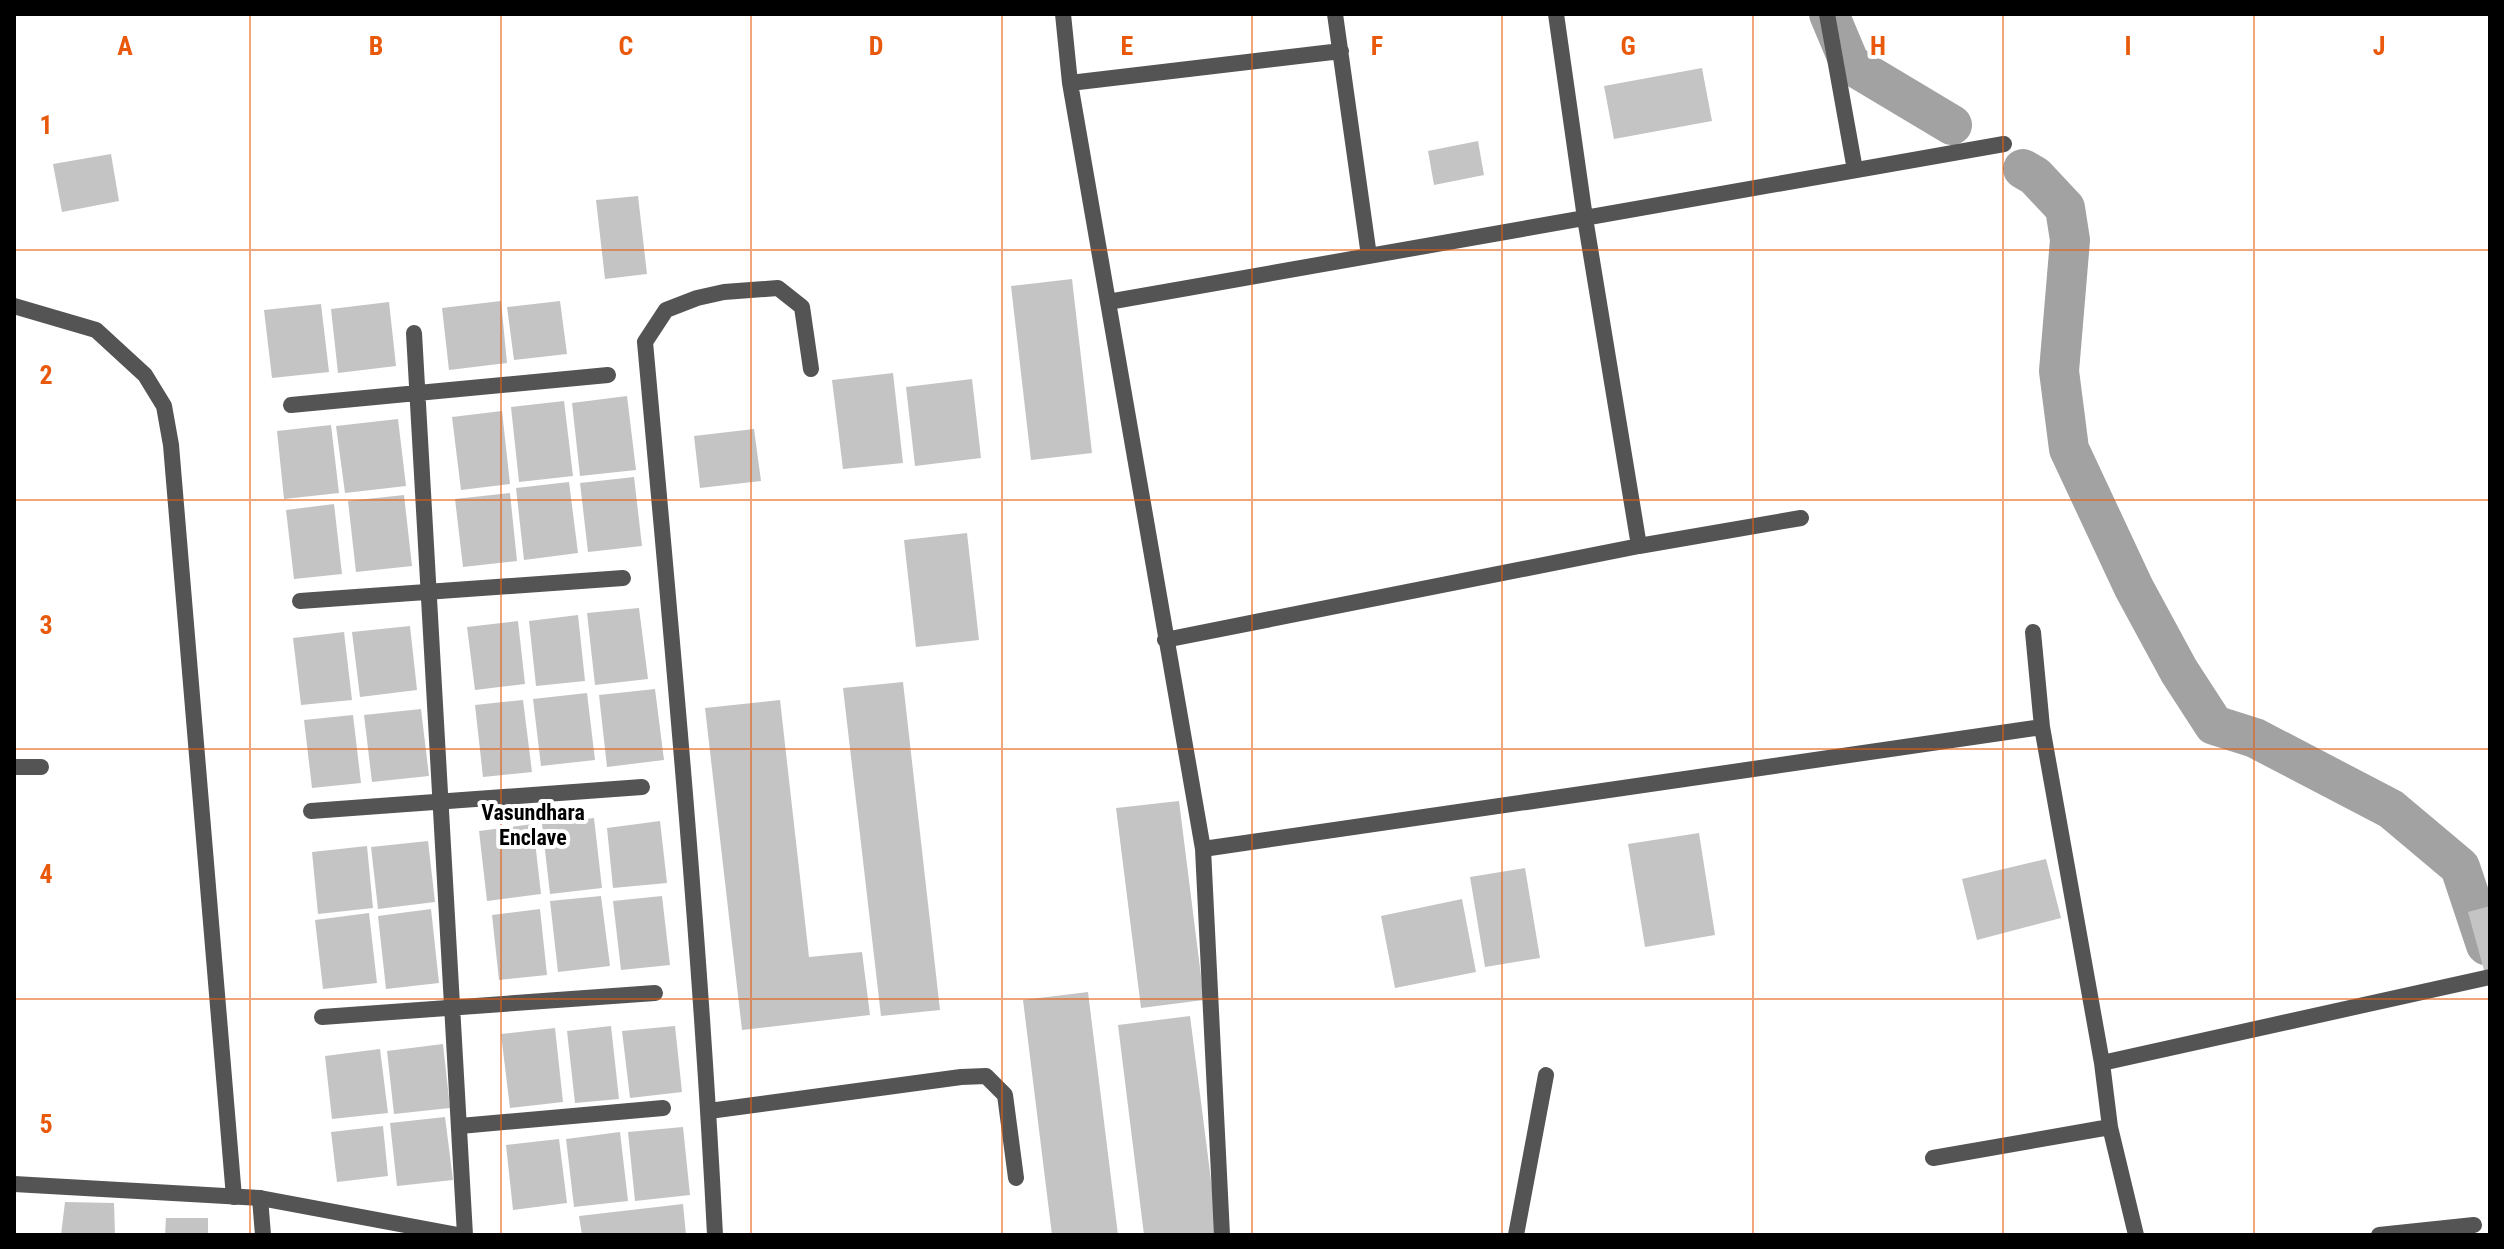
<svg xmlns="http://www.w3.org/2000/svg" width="2504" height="1249" viewBox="0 0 2504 1249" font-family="'Roboto Condensed',sans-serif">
	<rect width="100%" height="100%" fill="#fff"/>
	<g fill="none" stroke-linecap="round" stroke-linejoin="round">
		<path stroke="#a2a2a2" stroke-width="40" d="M 1829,14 L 1850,64 L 1952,125
			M 2023,169 L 2035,176 L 2065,208 L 2070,240 L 2059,371 L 2069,449 L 2134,588 L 2179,671 L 2214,725 L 2255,738 L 2391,809 L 2460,867 L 2486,945"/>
	</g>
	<path fill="#c4c4c4" d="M 1702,68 L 1712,121 L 1614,139 L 1604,86 Z
		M 1478,141 L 1484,175 L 1434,185 L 1428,151 Z
		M 111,154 L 119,201 L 62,212 L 53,164 Z
		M 638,196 L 647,274 L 605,279 L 596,200 Z
		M 1072,279 L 1092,453 L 1031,460 L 1011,286 Z
		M 501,301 L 507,363 L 449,370 L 442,308 Z
		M 560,301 L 567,354 L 514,360 L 507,307 Z
		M 389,302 L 396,366 L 338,373 L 331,309 Z
		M 321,304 L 329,372 L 272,378 L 264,310 Z
		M 893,373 L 903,463 L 843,469 L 832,380 Z
		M 972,379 L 981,458 L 915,466 L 906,387 Z
		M 627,396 L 636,470 L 580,476 L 572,403 Z
		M 564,401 L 573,476 L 519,482 L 511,407 Z
		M 502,411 L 510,484 L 461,490 L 452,417 Z
		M 398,419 L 406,486 L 345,493 L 336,426 Z
		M 331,425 L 339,493 L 284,499 L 277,431 Z
		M 754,429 L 761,481 L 700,488 L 694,436 Z
		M 634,477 L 642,546 L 588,552 L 580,483 Z
		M 569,482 L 578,553 L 524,560 L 516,488 Z
		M 510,493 L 517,561 L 463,567 L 455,499 Z
		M 404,495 L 412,566 L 356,572 L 348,501 Z
		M 334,504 L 342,574 L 294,579 L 286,510 Z
		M 967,533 L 979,640 L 916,647 L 904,540 Z
		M 639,608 L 648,679 L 595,685 L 587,613 Z
		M 578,615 L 585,681 L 536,686 L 529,621 Z
		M 518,621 L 525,684 L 475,690 L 467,627 Z
		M 410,626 L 417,690 L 360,697 L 352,632 Z
		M 344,632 L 352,700 L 301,705 L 293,638 Z
		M 903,682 L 940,1010 L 881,1016 L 843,688 Z
		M 655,689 L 664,760 L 607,767 L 599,695 Z
		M 587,693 L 595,760 L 541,766 L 533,699 Z
		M 523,700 L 532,772 L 483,777 L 475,705 Z
		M 780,700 L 809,957 L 862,952 L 870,1015 L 742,1030 L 705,708 Z
		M 421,709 L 429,776 L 372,782 L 364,715 Z
		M 353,715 L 361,783 L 312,788 L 304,720 Z
		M 1179,801 L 1204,1000 L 1141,1008 L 1116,808 Z
		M 594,818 L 602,888 L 550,894 L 542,824 Z
		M 660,821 L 667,883 L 613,888 L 607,828 Z
		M 533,824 L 541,894 L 487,901 L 479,831 Z
		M 1699,833 L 1715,935 L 1645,947 L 1628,844 Z
		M 428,841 L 435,902 L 378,909 L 371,847 Z
		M 367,846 L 373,908 L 318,914 L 312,852 Z
		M 2046,859 L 2061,918 L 1977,940 L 1962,879 Z
		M 1525,868 L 1540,958 L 1485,967 L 1470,877 Z
		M 601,896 L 610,966 L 558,972 L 550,901 Z
		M 662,896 L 670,965 L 621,970 L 613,901 Z
		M 1462,899 L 1476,972 L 1395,988 L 1381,916 Z
		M 2490,906 L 2490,973 L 2485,974 L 2468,912 Z
		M 431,909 L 439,983 L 386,989 L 378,916 Z
		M 540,909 L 547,975 L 499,980 L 492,915 Z
		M 369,913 L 377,983 L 323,989 L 315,920 Z
		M 1088,992 L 1118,1235 L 1052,1235 L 1023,1000 Z
		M 1190,1016 L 1218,1235 L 1144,1235 L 1118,1025 Z
		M 611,1026 L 619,1099 L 575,1103 L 567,1031 Z
		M 675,1026 L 682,1092 L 630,1098 L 622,1031 Z
		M 555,1028 L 563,1102 L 510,1108 L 501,1034 Z
		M 443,1044 L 450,1108 L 394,1114 L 387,1051 Z
		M 380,1049 L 388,1113 L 332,1119 L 325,1056 Z
		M 445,1117 L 453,1180 L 397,1186 L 390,1123 Z
		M 383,1126 L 388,1176 L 337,1182 L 331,1132 Z
		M 683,1127 L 690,1195 L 635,1201 L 628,1132 Z
		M 620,1132 L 628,1201 L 574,1207 L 566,1139 Z
		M 559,1139 L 567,1203 L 513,1210 L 506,1145 Z
		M 65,1202 L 114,1203 L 115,1235 L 61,1235 Z
		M 683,1204 L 686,1235 L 582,1235 L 579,1216 Z
		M 166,1218 L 208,1218 L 208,1235 L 165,1235 Z"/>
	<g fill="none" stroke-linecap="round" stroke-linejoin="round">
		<path stroke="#545454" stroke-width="16" d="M 709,1111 L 961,1077 L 986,1076 L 1005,1095 L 1016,1178"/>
		<path stroke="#545454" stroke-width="16" d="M 1063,14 L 1070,83 L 1203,849 L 1222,1235
			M 1335,14 L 1369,256
			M 1556,14 L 1585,218 L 1639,546
			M 1827,14 L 1855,170
			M 1070,83 L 1341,51
			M 1108,302 L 2004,144
			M 14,306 L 96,330 L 145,375 L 164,406 L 171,445 L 234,1197
			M 414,333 L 465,1235
			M 291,405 L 608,375
			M 300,601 L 623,578
			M 2033,632 L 2042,727 L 2102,1063 L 2110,1127 L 2136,1235
			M 1165,640 L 1639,546 L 1801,518
			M 14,767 L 41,767
			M 311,811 L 642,787
			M 1203,849 L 2042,727
			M 322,1017 L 655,993
			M 2102,1063 L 2490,977
			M 460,1126 L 663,1108
			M 1933,1158 L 2110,1127
			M 260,1198 L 263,1235
			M 715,1235 C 700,937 672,639 645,342 L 666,310 L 697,298 L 724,292 L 778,288 L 802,307 L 811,369
			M 1516,1235 L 1546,1075
			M 2379,1235 L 2474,1225"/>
		<path stroke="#545454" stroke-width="16" d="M 14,1184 L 260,1198 L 458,1235"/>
	</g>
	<path fill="none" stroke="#e8590c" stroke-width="2" stroke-opacity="0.55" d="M 250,14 L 250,1235M 501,14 L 501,1235M 751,14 L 751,1235M 1002,14 L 1002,1235M 1252,14 L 1252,1235M 1502,14 L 1502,1235M 1753,14 L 1753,1235M 2003,14 L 2003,1235M 2254,14 L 2254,1235M 14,250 L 2490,250M 14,500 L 2490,500M 14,749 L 2490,749M 14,999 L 2490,999"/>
	<g text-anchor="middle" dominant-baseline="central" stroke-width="8" stroke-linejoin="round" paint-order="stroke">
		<g font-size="22" font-weight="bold" fill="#000" stroke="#fff">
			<text x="533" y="812">Vasundhara<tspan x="533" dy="25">Enclave</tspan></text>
		</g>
	</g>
	<g font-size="26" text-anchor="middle" font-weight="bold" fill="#e8590c" stroke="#fff" stroke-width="8" stroke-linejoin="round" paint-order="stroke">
		<text x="125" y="55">A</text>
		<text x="376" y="55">B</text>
		<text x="626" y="55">C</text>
		<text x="876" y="55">D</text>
		<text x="1127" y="55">E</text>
		<text x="1377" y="55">F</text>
		<text x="1628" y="55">G</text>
		<text x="1878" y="55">H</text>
		<text x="2128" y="55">I</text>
		<text x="2379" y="55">J</text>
		<text x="46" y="134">1</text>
		<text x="46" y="384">2</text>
		<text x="46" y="634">3</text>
		<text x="46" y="883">4</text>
		<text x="46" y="1133">5</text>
	</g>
	<rect width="2504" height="1249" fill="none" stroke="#000000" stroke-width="32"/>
</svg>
